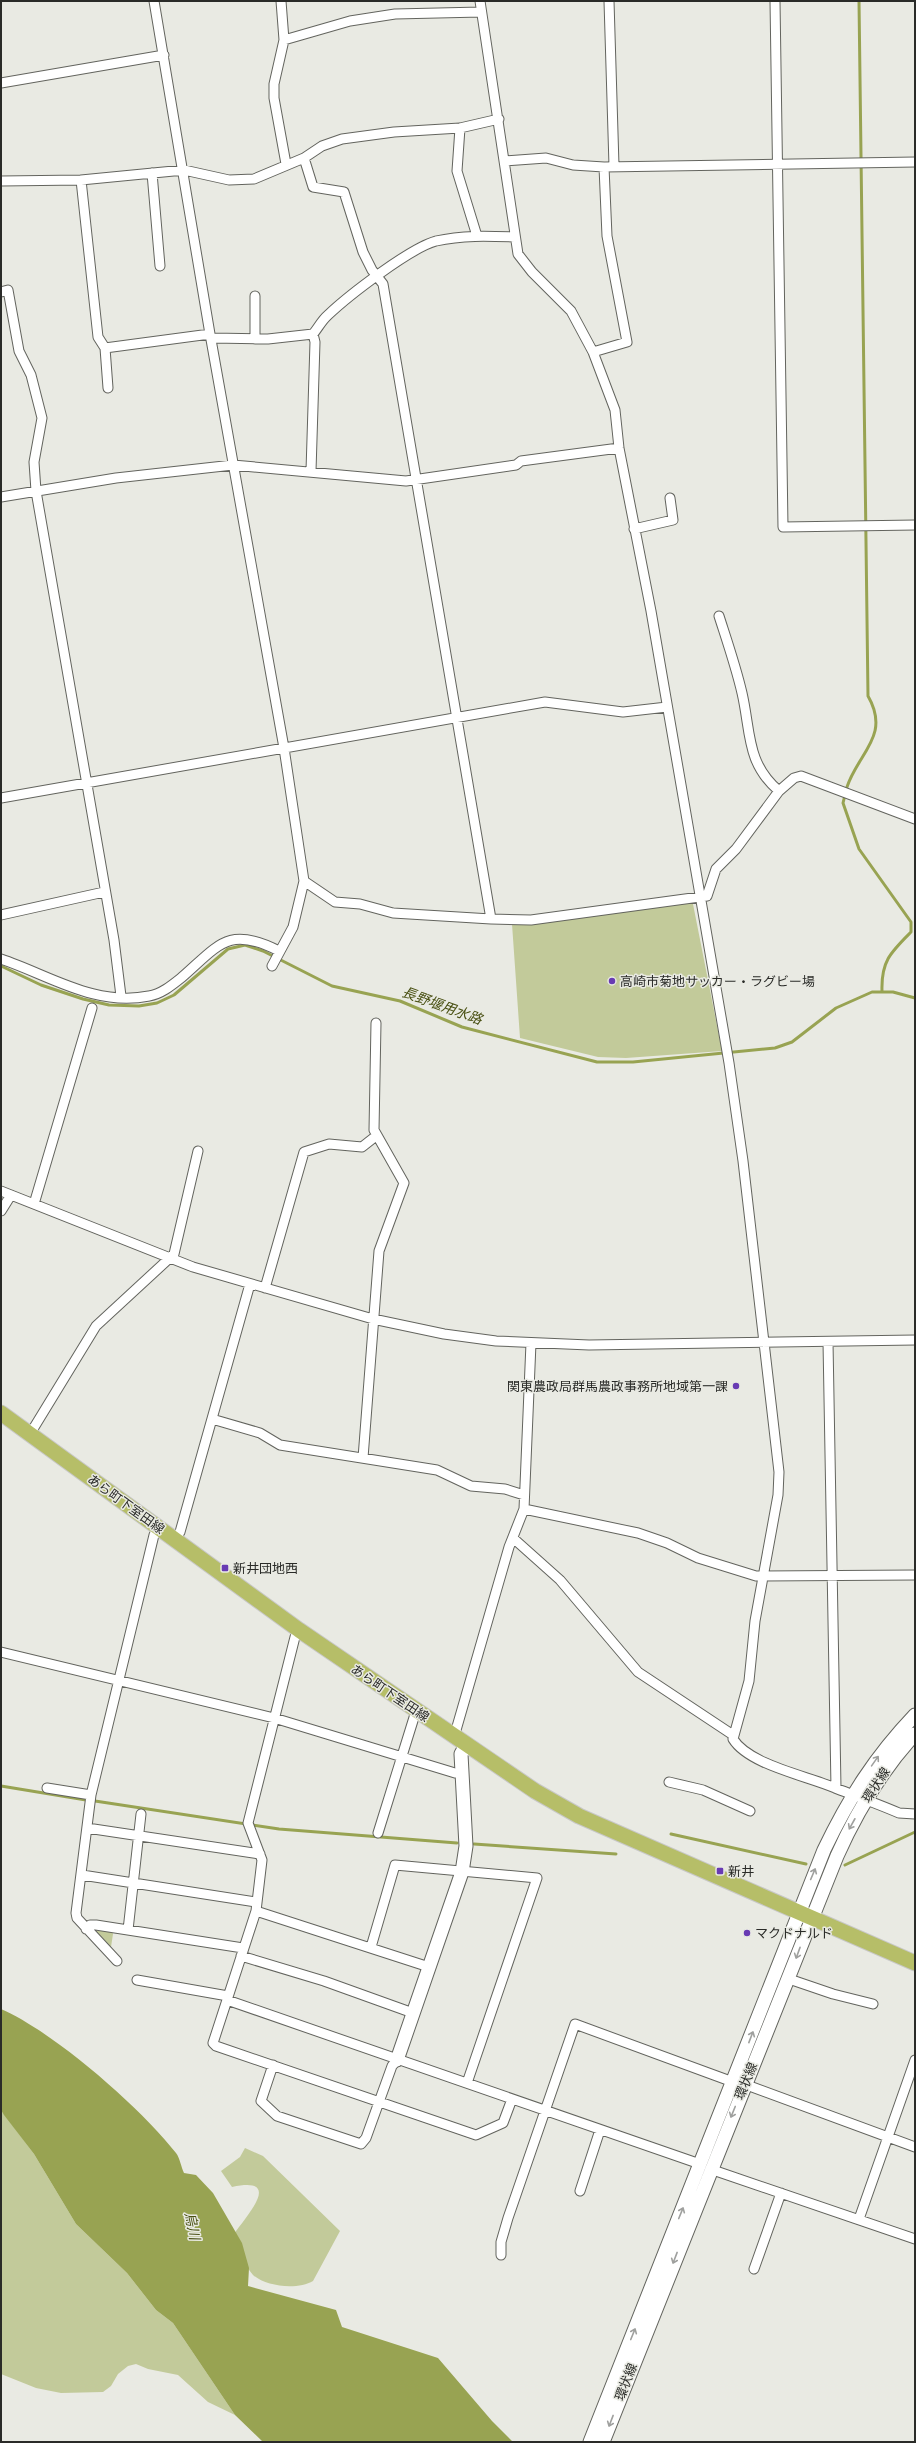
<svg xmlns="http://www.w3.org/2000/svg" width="916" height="2443" viewBox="0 0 916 2443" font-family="Karla,'Noto Sans JP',sans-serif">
	<rect width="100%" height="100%" fill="#e9eae3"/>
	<path fill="#c2ca9a" d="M 692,899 L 722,1051 L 626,1058 L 598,1057 L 520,1038 L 512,924 L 533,924 Z
		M 97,1930 L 112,1931 L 113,1934 L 111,1947 L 96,1933 Z
		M 1,2110 L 34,2154 L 76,2224 L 127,2273 L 156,2310 L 173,2323 L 235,2415 L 208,2402 L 178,2375 L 148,2369 L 136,2364 L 128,2366 L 118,2374 L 111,2386 L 103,2392 L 61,2393 L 36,2388 L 1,2374 Z
		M 245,2148 L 263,2156 L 340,2231 L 313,2281 C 298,2290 266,2287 253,2275 C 245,2266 239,2250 234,2239 L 234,2234 C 247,2215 284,2176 232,2187 L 221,2171 L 240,2157 Z"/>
	<path fill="#98a352" d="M 1,2009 C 54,2032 140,2107 176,2153 C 180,2158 181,2167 184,2173 L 196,2175 L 213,2193 L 242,2243 L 249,2268 L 248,2286 L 336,2310 L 342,2327 L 438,2358 L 492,2421 L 513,2442 L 263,2442 L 235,2415 L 173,2323 L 156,2310 L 127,2273 L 76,2224 L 34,2154 L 4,2115 L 1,2110 Z"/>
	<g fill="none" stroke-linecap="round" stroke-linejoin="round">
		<path stroke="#98a352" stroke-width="3" d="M 847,787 C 858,753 891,736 868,696 L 859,1
			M 845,795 L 843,803 L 859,849 L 911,922 L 911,932 C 891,952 881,961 882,991
			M 1,966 L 41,985 L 83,999 L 109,1005 L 139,1006 L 157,1003 L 174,995 L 228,949 L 245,945 L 263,951 L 332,986 L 400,1001 L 462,1027 L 597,1062 L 633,1062 L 775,1048 L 792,1042 L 836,1008 L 872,992 L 893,992 L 915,998
			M 1,1786 L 86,1800
			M 95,1801 L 279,1829 L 457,1843
			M 671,1834 L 806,1864
			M 474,1844 L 616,1854
			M 845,1865 L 915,1832"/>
		<g stroke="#63645e" stroke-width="11">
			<path id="street" d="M 154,1 L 210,334 L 284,748 L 304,881 L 293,927 L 272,966
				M 281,1 L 284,40 L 274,84 L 274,98 L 286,164
				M 480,1 L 518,254 L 532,272 L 571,311 L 593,352 L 615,410 L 619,448 L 651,611 L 729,1063 L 743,1161 L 779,1472 L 778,1495 L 755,1621 L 749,1681 L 733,1739 C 749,1765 808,1776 835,1788 C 856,1796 878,1804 899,1813 L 915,1814
				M 609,1 L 614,166
				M 775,1 L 783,527 L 915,525
				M 284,40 L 350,21 L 395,14 L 481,12
				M 1,83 L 164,55
				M 460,128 L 457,171 L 477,236
				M 304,158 L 313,187 L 344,192 L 363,252 L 372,270 L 383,284 L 491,919
				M 504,161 L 546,158 L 573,165 L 604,167 L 915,162
				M 152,173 L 160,266
				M 81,180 L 98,337 L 105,348
				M 1,181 L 81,180 L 184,170 L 229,180 L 254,179 L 304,158 L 322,146 L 342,139 L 394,132 L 460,128 L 499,119
				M 1,292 L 8,290 L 19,351 L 31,375 L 42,418 L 34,462 L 36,491 L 114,940 L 121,996
				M 255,296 L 255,339
				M 212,338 L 268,339 L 313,334 C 318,328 322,320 328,315 C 348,296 410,248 436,241 C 462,235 488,236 515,237
				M 593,352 L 627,342 L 607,236 L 604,167
				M 108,388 L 105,348 L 210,334
				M 311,471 L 315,342 L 313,334
				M 1,497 L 116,478 L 233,465 L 406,481 L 516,465 L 521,461 L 619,448
				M 634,529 L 673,520 L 670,498
				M 719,616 C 727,641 736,667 742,693 C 751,732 746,763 779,791
				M 1,798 L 545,702 L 623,712 L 667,707
				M 304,881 L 335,902 L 360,904 L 393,913 L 491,919 L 531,920 L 707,896 L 716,869 L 736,849 L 779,791 L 794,778 L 801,776 L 915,819
				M 1,915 L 104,892
				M 1,959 C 49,975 95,1007 149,996 C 161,994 171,986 181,978 C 219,945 228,925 279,951
				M 1,1191 L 193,1267 L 373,1319 L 444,1334 L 496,1341 L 589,1345 L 915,1340
				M 34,1204 L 92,1008
				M 1,1211 L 11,1195
				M 265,1288 L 304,1152 L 329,1144 L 362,1147 L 376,1136
				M 828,1342 L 836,1788
				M 212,1419 L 260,1433 L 280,1445 L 437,1470 L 471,1486 L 505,1489 L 524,1495
				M 30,1434 L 96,1326 L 174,1254 L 198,1151
				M 363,1458 L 379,1251 L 404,1183 L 374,1130 L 376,1023
				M 524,1509 L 638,1533 L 667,1543 L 698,1558 L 756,1576 L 915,1575
				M 513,1538 L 560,1580 L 638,1672 L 733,1735
				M 175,1539 L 180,1532 L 250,1284
				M 299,1630 L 295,1637 L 248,1823 L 262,1860 L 256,1911 L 213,2043 L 216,2046 L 476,2135 L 503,2123 L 512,2099
				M 1,1652 L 274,1718 L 455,1773 L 463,1773
				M 454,1737 L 509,1547 L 524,1509 L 531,1343
				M 669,1782 L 703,1790 L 750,1811
				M 47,1788 L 91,1795
				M 87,1828 L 260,1854
				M 378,1833 L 416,1711
				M 82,1875 L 256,1902
				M 256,1911 L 429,1967
				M 86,1929 L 90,1925 L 96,1925 L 243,1948
				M 128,1930 L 141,1814
				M 371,1947 L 395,1865 L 537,1878 L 467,2083
				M 241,1956 L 324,1981 L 413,2013
				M 117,1961 L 77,1918 L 76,1913 L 91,1795 L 154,1535 L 158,1528
				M 789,1979 L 833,1994 L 873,2004
				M 137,1980 L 228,1996
				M 227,2000 L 700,2164
				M 273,2065 L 261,2101 L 277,2116 L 361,2144 L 366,2138 L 392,2066 L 397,2060
				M 744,2084 L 915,2147
				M 710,2169 L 915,2239
				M 580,2191 L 600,2130
				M 859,2219 L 915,2060
				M 501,2255 L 501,2242 L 508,2218 L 575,2024 L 733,2082
				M 754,2269 L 781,2193"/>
		</g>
		<g stroke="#63645e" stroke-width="15">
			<path id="secondary" d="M 397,2060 L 462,1872 L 466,1846 L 461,1754 L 466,1745
				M 590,2442 L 824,1850 C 849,1798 875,1757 915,1715
				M 603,2442 L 837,1856 C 857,1811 882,1770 915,1734"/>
		</g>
		<g stroke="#c8c8c7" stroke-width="17">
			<path id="primary" d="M 1,1413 L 299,1630 L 535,1791 L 579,1816 L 915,1963"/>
		</g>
		<use href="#street" stroke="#fff" stroke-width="9"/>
		<use href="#secondary" stroke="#fff" stroke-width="13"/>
		<use href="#primary" stroke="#b6be68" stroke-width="15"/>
	</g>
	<defs><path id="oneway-shaft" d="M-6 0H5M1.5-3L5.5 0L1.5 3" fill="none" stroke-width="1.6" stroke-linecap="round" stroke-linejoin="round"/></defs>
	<g stroke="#9fa09e">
		<use href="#oneway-shaft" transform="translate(875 1761) rotate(-55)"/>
		<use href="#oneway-shaft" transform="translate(852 1824) rotate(119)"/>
		<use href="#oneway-shaft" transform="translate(813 1874) rotate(-67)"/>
		<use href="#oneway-shaft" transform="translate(798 1953) rotate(110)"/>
		<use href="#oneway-shaft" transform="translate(751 2037) rotate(-69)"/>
		<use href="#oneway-shaft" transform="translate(733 2112) rotate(112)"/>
		<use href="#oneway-shaft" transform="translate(681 2213) rotate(-68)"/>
		<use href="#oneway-shaft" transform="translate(675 2258) rotate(111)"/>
		<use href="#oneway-shaft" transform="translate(633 2334) rotate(-68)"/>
		<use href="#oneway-shaft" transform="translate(611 2421) rotate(111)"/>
	</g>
	<g fill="#683bb3" stroke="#e9eae3" stroke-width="1.5">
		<circle cx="612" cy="981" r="4"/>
		<circle cx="736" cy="1386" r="4"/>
		<rect x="221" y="1564" width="8" height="8" rx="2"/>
		<rect x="716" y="1867" width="8" height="8" rx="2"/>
		<circle cx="747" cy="1933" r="4"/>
	</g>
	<g text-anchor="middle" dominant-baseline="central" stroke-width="3" stroke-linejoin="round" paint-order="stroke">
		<g font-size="13" fill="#2a2b28" stroke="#e9eae3" text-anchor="start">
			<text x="620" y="981">高崎市菊地サッカー・ラグビー場</text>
			<text x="728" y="1386" text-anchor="end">関東農政局群馬農政事務所地域第一課</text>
			<text x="233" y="1568">新井団地西</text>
			<text x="728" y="1871">新井</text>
			<text x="755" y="1933">マクドナルド</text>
		</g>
		<g font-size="13" fill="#2a2b28" stroke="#e9eae3">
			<text transform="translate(126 1504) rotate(36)">あら町下室田線</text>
			<text transform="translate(390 1693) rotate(34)">あら町下室田線</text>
			<text transform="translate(876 1785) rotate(-57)">環状線</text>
			<text transform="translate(746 2081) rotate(-68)">環状線</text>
			<text transform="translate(626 2382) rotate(-69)">環状線</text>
		</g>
		<g font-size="14" font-style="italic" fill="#495013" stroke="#e9eae3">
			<text transform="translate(442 1006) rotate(20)">長野堰用水路</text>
			<text transform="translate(192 2226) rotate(78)">烏川</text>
		</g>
	</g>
	<rect width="916" height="2443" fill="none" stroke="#2a2b28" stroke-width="4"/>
</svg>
